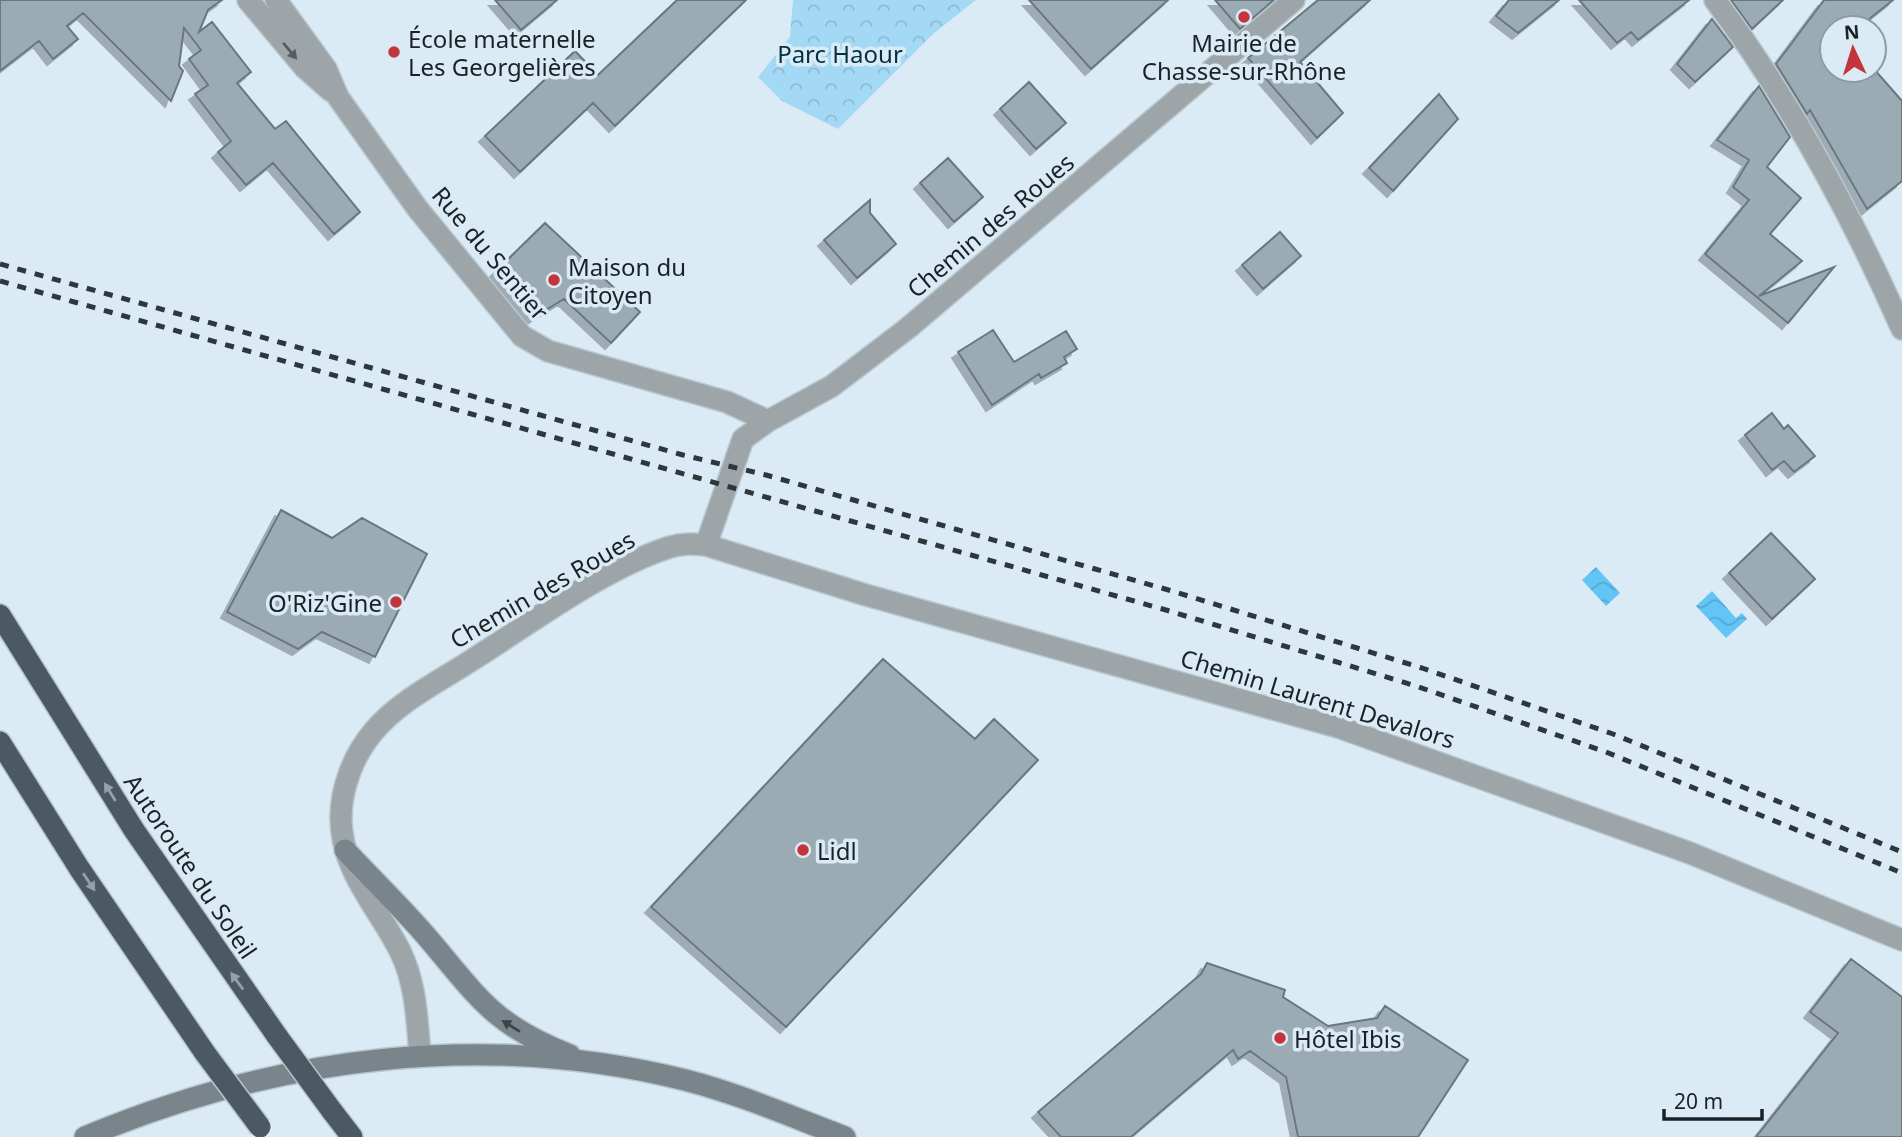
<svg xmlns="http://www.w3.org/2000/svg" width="1902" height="1137" viewBox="0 0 1902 1137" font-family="'Noto Sans',sans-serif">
	<defs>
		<pattern id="park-crowns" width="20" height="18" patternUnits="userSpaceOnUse" patternTransform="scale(1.75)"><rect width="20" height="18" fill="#a4d9f6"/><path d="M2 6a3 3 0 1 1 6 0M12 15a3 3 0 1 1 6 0" fill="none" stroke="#8dbad3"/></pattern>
		<pattern id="water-waves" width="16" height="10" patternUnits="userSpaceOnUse" patternTransform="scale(1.75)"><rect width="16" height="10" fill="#63c4f6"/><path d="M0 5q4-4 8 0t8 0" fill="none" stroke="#55a8d3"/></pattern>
		<filter id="shadow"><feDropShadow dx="-6" dy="6" stdDeviation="0" flood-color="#0004"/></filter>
	</defs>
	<rect width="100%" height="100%" fill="#daebf5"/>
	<path fill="url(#park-crowns)" d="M 793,0 L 976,0 L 933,34 L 838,129 L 782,101 L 758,77 L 790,37 Z"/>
	<path fill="url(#water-waves)" d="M 1596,567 L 1620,593 L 1606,606 L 1582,580 Z
		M 1712,591 L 1736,618 L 1742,613 L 1747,619 L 1726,638 L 1696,606 Z"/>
	<path fill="#9babb4" stroke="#687780" stroke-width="2" filter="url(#shadow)" d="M 0,0 L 222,0 L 208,10 L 199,32 L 212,22 L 251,72 L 237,83 L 275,129 L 286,121 L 360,212 L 334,234 L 273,163 L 246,185 L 218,152 L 231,141 L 195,94 L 208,85 L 189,59 L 201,50 L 184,28 L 179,66 L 183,71 L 171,101 L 83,13 L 67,26 L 78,39 L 53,59 L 39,41 L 0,71 Z
		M 495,0 L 557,0 L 521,30 Z
		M 677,0 L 746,0 L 615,126 L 593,103 L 520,172 L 485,136 L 575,51 L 598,75 Z
		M 1029,0 L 1168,0 L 1091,69 Z
		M 1215,0 L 1274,0 L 1240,29 Z
		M 1318,0 L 1370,0 L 1300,62 L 1343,113 L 1317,138 L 1248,58 Z
		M 1509,0 L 1559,0 L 1518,33 L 1496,16 Z
		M 1579,0 L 1689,0 L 1638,40 L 1631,32 L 1617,43 Z
		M 1731,0 L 1783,0 L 1752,29 Z
		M 1824,0 L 1893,0 L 1858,28 L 1832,28 L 1832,70 L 1874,69 L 1902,101 L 1902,181 L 1867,209 L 1810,110 L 1807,114 L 1776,64 Z
		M 1712,19 L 1733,47 L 1695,82 L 1677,64 Z
		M 1029,82 L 1066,123 L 1036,149 L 1000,109 Z
		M 1759,86 L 1790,137 L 1767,167 L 1801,198 L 1770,234 L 1802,261 L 1759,296 L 1834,267 L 1788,323 L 1705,254 L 1749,200 L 1733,187 L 1749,160 L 1717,140 Z
		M 1439,94 L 1458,119 L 1393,191 L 1369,168 Z
		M 948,158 L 983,197 L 954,222 L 920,183 Z
		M 870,200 L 870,213 L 896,244 L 857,278 L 824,240 Z
		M 545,223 L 640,312 L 611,343 L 564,299 L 533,318 L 495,272 Z
		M 1280,232 L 1301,256 L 1263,289 L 1242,265 Z
		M 993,330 L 1014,362 L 1066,331 L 1077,349 L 1064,357 L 1067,363 L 1041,378 L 1039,374 L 992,405 L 958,352 Z
		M 1772,413 L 1784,429 L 1788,425 L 1815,456 L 1794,472 L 1784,461 L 1772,470 L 1745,435 Z
		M 281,510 L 332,538 L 362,518 L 427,554 L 375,657 L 322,632 L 298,649 L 227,612 Z
		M 1771,533 L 1815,579 L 1772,619 L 1729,573 Z
		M 883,659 L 975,739 L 994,719 L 1038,760 L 786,1027 L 651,907 Z
		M 1851,959 L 1902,997 L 1902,1137 L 1756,1137 L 1838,1033 L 1810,1012 Z
		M 1207,963 L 1285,990 L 1283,997 L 1328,1026 L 1377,1018 L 1385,1006 L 1468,1060 L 1418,1137 L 1298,1137 L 1286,1077 L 1250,1051 L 1238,1059 L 1233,1050 L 1131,1137 L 1061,1137 L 1038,1112 L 1201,974 Z"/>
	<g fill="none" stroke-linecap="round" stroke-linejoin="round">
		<g stroke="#b8c7d0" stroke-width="24">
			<path id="minor" d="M 248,0 L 305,68 L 331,91
				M 276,0 L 326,69 L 338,97 L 417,208 L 522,336 L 548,351 L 727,402 L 768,421
				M 706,545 L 743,439 L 768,421 L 832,386 L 908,328 L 1294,0
				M 420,1055 C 417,1020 416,983 400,951 C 378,907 341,871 341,818 C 341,787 354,754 374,731 C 399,701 440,681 472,660 C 531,623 604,568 670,547 C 682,543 693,544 706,545 L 866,595 L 1341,728 L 1690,853 L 1902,940"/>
		</g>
		<g stroke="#b8c7d0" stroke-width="24">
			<path id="tertiary" d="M 1715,0 C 1791,101 1851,214 1902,329"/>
		</g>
		<g stroke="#b8c7d0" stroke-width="24">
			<path id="secondary" d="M 345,850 C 372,879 401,907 427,937 C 478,997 493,1025 570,1055
				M 85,1137 C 276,1057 483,1030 685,1080 C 740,1094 792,1117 845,1137"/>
		</g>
		<g stroke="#b8c7d0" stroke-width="24">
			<path id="motorway" d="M 0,615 L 134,830 L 277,1036
				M 0,742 L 79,868 L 205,1053
				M 332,1111 L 352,1137"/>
		</g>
		<use href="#minor" stroke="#9ea5a9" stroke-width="21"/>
		<use href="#tertiary" stroke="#9ea5a9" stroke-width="21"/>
		<use href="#secondary" stroke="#7a848b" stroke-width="21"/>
		<use href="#motorway" stroke="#4b5962" stroke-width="21"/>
		<path stroke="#2f373a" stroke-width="5" stroke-dasharray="9 9" stroke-linecap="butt" d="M 0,264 L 683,455 L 766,475 L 1172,591 L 1422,668 L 1613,734 L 1902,852
			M 0,281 L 1166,610 L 1416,686 L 1606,752 L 1902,873"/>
		<g stroke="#b8c7d0" stroke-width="24" stroke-linecap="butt">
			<path id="motorway-bridge" d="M 277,1036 L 332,1111
				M 205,1053 L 260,1127"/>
		</g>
		<use href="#motorway-bridge" stroke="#4b5962" stroke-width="21"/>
	</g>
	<defs><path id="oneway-solid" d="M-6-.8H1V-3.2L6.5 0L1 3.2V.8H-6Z" transform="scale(1.75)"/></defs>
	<use fill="#565d60" href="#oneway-solid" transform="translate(290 51) rotate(50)"/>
	<g fill="#92a2ac">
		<use href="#oneway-solid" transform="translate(110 792) rotate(-122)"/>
		<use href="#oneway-solid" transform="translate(89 882) rotate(56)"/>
		<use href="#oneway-solid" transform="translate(237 981) rotate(-126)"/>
	</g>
	<use fill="#3c4449" href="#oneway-solid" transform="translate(511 1026) rotate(-148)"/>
	<g fill="#c4353b" stroke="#daebf5" stroke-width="2.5">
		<circle cx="1244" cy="17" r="7"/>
		<circle cx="394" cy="52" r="7"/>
		<circle cx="554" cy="280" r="7"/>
		<circle cx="396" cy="602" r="7"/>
		<circle cx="803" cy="850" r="7"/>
		<circle cx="1280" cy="1038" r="7"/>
	</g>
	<g text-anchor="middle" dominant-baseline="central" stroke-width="7" stroke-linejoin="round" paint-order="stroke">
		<g font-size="24" fill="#1b2225" stroke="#daebf5" text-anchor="start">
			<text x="408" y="38">École maternelle<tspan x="408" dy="28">Les Georgelières</tspan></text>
			<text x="1244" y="42" text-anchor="middle">Mairie de<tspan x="1244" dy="28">Chasse-sur-Rhône</tspan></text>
			<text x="568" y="266">Maison du<tspan x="568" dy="28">Citoyen</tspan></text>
			<text x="382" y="602" text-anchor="end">O'Riz'Gine</text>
			<text x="817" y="850">Lidl</text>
			<text x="1294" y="1038">Hôtel Ibis</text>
		</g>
		<g font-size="24" fill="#023044" stroke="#daebf5">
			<text x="840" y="53">Parc Haour</text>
		</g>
		<g font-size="24" fill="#1b2225" stroke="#daebf5">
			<text transform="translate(990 225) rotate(-40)">Chemin des Roues</text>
			<text transform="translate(491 253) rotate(50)">Rue du Sentier</text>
			<text transform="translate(542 589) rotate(-30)">Chemin des Roues</text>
			<text transform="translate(1318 698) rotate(17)">Chemin Laurent Devalors</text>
			<text transform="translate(191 866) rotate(56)">Autoroute du Soleil</text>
		</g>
	</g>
	<g transform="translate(1853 49) rotate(356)"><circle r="33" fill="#daebf5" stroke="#8e9ba2" stroke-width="2"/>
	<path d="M0-5L12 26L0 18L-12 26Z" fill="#c4353b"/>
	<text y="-10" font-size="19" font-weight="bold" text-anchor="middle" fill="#1b2225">N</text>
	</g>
	<path d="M1664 1109v10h98v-10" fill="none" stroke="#1b2225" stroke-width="3.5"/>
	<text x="1674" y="1109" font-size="21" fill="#1b2225" stroke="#daebf5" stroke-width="5" paint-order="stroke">20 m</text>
</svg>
